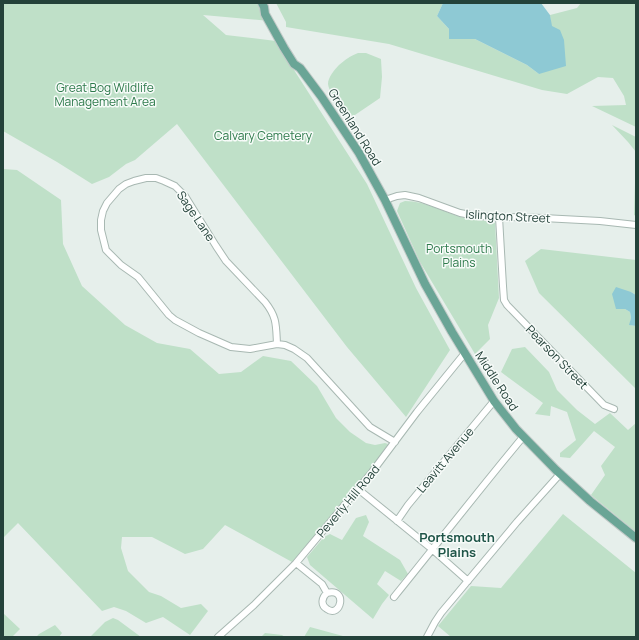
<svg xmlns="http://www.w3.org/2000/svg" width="639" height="640" viewBox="0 0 639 640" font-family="Manrope,sans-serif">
	<rect width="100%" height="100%" fill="#e6efeb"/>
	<path fill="#bfe0c8" d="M 3,3 L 261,3 L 270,21 L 203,15 L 226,35 L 276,41 L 279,44 L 278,45 L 367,184 L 416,288 L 450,350 L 406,417 L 347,347 L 177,124 L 135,160 L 126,164 L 109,177 L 92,184 L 57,162 L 3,131 Z
		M 276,3 L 443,3 L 437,16 L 449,29 L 449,39 L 475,39 L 527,65 L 539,74 L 551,26 L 550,15 L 577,8 L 581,3 L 636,3 L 636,127 L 592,106 L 626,105 L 624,96 L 613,78 L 598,77 L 567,94 L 542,90 L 389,44 L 286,27 L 286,22 Z
		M 358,53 L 366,53 L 381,59 L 382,77 L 380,98 L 352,117 C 344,109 330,97 328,84 C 328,77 335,69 339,65 C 345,60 350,56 358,53 Z
		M 612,125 L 636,137 L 636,216 L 634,215 L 636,152 L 628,142 Z
		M 3,169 L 17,170 L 61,200 L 63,244 L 82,286 L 125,325 L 157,343 L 190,349 L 219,374 L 241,372 L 263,356 L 291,361 L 317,386 L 336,418 L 350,432 L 366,443 L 375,445 L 385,443 L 388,444 L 370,470 L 292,562 L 225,525 L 203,549 L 185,554 L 152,537 L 122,537 L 121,548 L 128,571 L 149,592 L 161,596 L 181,608 L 201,604 L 208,611 L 190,635 L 163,617 L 146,623 L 126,611 L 114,607 L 102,611 L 18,523 L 3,538 Z
		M 405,201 C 427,201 446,214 468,219 C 477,221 486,219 495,223 L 499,298 L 488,325 L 490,339 L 475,354 L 420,262 L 397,211 L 400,203 Z
		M 541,249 L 636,260 L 636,295 L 631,292 L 625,309 L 630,312 L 631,318 L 630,325 L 636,326 L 636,389 L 539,293 L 525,261 Z
		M 525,347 L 549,372 L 557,390 L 577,410 L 595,424 L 610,413 L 628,430 L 636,423 L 636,532 L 591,495 L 605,475 L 601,466 L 615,447 L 594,431 L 570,458 L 560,457 L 560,453 L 576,440 L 567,412 L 551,406 L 550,416 L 535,414 L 543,403 L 501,372 L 512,349 Z
		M 563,514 L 636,573 L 636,637 L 451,637 L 438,626 L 471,586 L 501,588 Z
		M 366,515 L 369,522 L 363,536 L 400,560 L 408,574 L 401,581 L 385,571 L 377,584 L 389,595 L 382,604 L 373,619 L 310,565 L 307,557 L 324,537 L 330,534 L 342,540 L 356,518 Z
		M 3,613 L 20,629 L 12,637 L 3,637 Z
		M 113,618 L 118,620 L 141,637 L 90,637 L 105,622 Z
		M 55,625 L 62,633 L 59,637 L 36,637 L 39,634 Z
		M 310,627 L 343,636 L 343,637 L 304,637 Z
		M 265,633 L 282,635 L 285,637 L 261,637 Z"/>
	<path fill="#8ec9d4" d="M 443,3 L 541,3 L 550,15 L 552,26 L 560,30 L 564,40 L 566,66 L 539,74 L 527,65 L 475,39 L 449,39 L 449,29 L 437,16 Z
		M 616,287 L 631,292 L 636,295 L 636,326 L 629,325 L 631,318 L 630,312 L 625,309 L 616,309 L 612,294 Z"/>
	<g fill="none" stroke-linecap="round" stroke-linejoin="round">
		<g stroke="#a8b8b2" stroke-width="8">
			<path id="minor" d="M 385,200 L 397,196 L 405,195 L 419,198 L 460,213 L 476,216 L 543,218 L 600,221 L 636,225
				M 499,217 L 503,286 L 504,300 L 507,305 L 604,405 L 614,409
				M 277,344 C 276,325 277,317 265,302 L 226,261 L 216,246 L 185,196 L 175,186 L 164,181 L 156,178 L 146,178 L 134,181 L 126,184 L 119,189 L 107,203 L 103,211 L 101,220 L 101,230 L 106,250 L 121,265 L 138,277 L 169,315 L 175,320 L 199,333 L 231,347 L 250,349 L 277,344 L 285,345 L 294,349 L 307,358 L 370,427 L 395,442
				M 358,489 L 433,550 L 468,581
				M 397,521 L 408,505 L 494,401
				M 296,563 L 322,584 L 327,593 C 348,587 341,619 327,609 C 320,605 322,597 327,593
				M 394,597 C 437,544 479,490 523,437
				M 218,637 L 254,605 L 296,563 L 372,472 L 417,412 L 465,353
				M 427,637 L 435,622 L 441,613 L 517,522 L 560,474"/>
		</g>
		<g stroke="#c2cac8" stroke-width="10">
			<path id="major" d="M 262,3 L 264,7 L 265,14 L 284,48 L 294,64 L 300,68 L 321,96 L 359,153 L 385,200 L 425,284 L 452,332 L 494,401 L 516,429 L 556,470 L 590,501 L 636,538"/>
		</g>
		<use href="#minor" stroke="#fff" stroke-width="6"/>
		<use href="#major" stroke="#6aa596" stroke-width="8"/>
	</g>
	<g text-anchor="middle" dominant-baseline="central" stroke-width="3" stroke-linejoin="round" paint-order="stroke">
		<g font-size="12" fill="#2d7a4b" stroke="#f7fbf9">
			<text x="105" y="87">Great Bog Wildlife<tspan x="105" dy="14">Management Area</tspan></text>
			<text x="263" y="135">Calvary Cemetery</text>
			<text x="459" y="248">Portsmouth<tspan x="459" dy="14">Plains</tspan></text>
		</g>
		<g font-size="12" fill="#24423a" stroke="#f7fbf9">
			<text transform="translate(355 127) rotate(58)">Greenland Road</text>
			<text transform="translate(196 216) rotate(56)">Sage Lane</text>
			<text transform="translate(508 216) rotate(3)">Islington Street</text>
			<text transform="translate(557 357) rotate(46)">Pearson Street</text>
			<text transform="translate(497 381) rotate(57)">Middle Road</text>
			<text transform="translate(445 460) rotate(-50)">Leavitt Avenue</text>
			<text transform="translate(348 501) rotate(-50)">Peverly Hill Road</text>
		</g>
		<g font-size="13" font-weight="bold" fill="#1f5548" stroke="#f7fbf9">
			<text x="457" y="537">Portsmouth<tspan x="457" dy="15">Plains</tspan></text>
		</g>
	</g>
	<rect width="639" height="640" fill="none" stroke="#24423a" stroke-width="8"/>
</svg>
